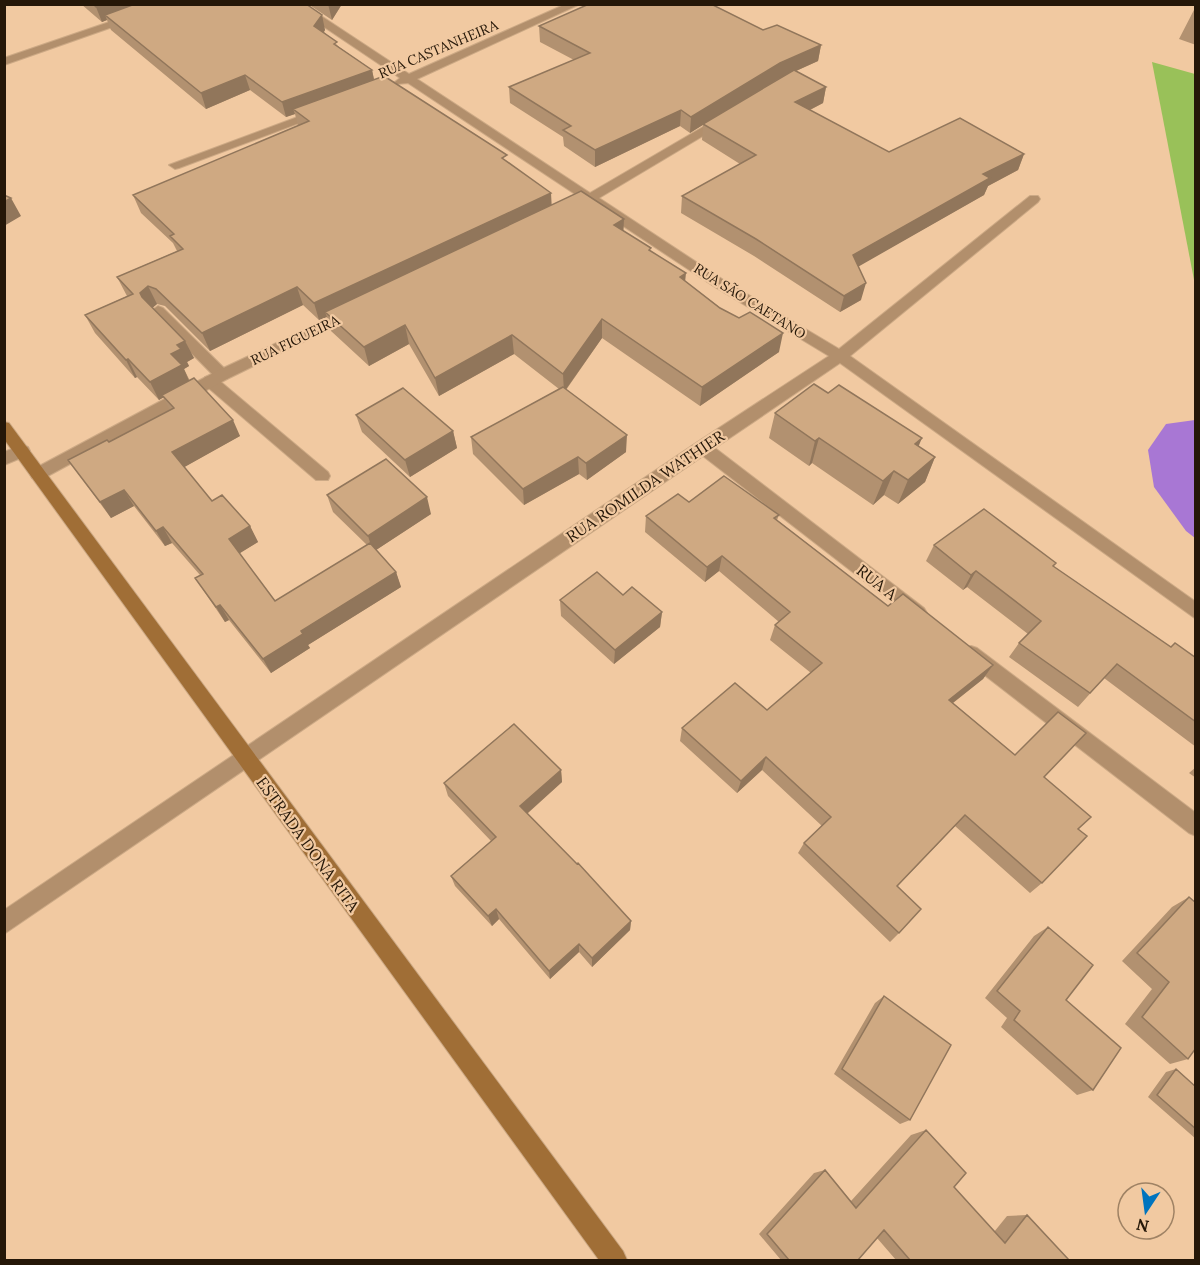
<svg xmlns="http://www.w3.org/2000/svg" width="1200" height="1265" viewBox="0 0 1200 1265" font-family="Lora,serif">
	<rect width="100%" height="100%" fill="#f1c9a1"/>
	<path fill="#99c159" d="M 1152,62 L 1195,74 L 1195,285 Z"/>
	<path fill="#a877d4" d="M 1195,420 L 1196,420 L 1195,538 L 1186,531 L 1154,487 L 1148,450 L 1166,424 Z"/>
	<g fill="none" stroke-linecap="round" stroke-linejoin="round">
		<g stroke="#cca985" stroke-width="2">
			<path id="lane" d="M 158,306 L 163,308 L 227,371 L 229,375 L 227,379 L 217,379 L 153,314 L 151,311 Z
				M 210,376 L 215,377 L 328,472 L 330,476 L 328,480 L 316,480 L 205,385 L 203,381 L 205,377 Z
				M 22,445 L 28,447 L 30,451 L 28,455 L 4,465 L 4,452 Z"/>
		</g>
		<g stroke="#cca985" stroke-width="2">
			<path id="street" d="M 162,4 L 178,4 L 4,65 L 4,58 Z
				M 290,4 L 303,4 L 409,74 L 566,4 L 580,4 L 417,79 L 590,193 L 720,117 L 728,117 L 728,121 L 599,198 L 725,281 L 839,349 L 1030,196 L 1038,196 L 1040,199 L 1038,202 L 850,356 L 1196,602 L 1196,619 L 840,363 L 715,448 L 924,608 L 927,613 L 924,618 L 918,620 L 912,618 L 703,456 L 4,934 L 4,910 L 696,443 L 829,356 L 715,287 L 590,204 L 578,206 L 576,203 L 581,198 L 408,83 L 397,84 L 395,82 L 400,78 Z
				M 319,109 L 325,112 L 323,114 L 179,168 L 175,169 L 169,165 Z
				M 349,309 L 354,311 L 356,314 L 354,317 L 227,379 L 44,478 L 32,478 L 30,474 L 32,470 L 217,371 Z
				M 971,646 L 977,648 L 1196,813 L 1196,836 L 1189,833 L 965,660 L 962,654 L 965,648 Z"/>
		</g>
		<g stroke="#cca985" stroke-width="2">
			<path id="secondary" d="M 4,422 L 9,423 L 623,1251 L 627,1260 L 599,1260 L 4,439 Z"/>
		</g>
		<use href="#lane" fill="#b28f6c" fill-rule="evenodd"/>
		<use href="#street" fill="#b28f6c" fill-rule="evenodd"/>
		<use href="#secondary" fill="#a06e36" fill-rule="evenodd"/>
	</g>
	<path fill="#b29170" d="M 81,4 L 306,4 L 325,30 L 324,32 L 339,47 L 372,70 L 374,79 L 507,162 L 552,205 L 624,219 L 623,231 L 651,252 L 685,281 L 779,352 L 700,406 L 602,338 L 566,390 L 626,452 L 587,480 L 579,474 L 524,505 L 473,454 L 471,437 L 559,389 L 514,354 L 439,396 L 409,344 L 369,366 L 331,331 L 327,317 L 319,320 L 303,305 L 210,351 L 165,306 L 157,304 L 152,308 L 194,358 L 187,362 L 189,366 L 184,369 L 190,381 L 240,436 L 184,467 L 212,501 L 250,526 L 258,542 L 239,553 L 275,601 L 367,545 L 333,512 L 327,495 L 431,514 L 376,550 L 396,572 L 401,587 L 308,645 L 310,648 L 271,673 L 229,620 L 225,622 L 195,578 L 200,575 L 172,543 L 165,546 L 134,506 L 111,518 L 68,460 L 109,442 L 170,411 L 163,397 L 159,400 L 137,377 L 135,378 L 95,333 L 85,315 L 127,296 L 117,277 L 177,251 L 173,243 L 141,213 L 133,195 L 298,126 L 295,114 L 286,117 L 250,90 L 206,109 L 111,30 L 107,20 L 102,22 Z
		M 308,4 L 342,4 L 332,20 Z
		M 1196,6 L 1196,45 L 1179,39 Z
		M 539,26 L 763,30 L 821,45 L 818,61 L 796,71 L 826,87 L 823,103 L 810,110 L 889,152 L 1024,154 L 1018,170 L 988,186 L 984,195 L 858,266 L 861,300 L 840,312 L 754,256 L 681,213 L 682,196 L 740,164 L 702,140 L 703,124 L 690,133 L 680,126 L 595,167 L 564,146 L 563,137 L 510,103 L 509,87 L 574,60 L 540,42 Z
		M 828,393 L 918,446 L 935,457 L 925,482 L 898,504 L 884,495 L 873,505 L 812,463 L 809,466 L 769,438 L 775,413 Z
		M 356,415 L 453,431 L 457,448 L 410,477 L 362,432 Z
		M 779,515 L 777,520 L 888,606 L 993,665 L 983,679 L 953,703 L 1015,755 L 1044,777 L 1078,829 L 1042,883 L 1030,893 L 955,826 L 897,886 L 899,933 L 890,942 L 798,853 L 804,843 L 822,826 L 762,770 L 737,793 L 680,741 L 682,728 L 767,710 L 811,673 L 770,640 L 775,625 L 779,622 L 719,571 L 705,582 L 645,532 L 646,516 Z
		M 934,545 L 1054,567 L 1171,647 L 1196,658 L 1196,747 L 1104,678 L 1078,707 L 1009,657 L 1019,643 L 1028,634 L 967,587 L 963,590 L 926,561 Z
		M 623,595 L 662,612 L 660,627 L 614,664 L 561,616 L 560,600 Z
		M 1196,767 L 1196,778 L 1189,773 Z
		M 561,770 L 562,782 L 527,814 L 631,921 L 630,930 L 592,967 L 579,952 L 550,979 L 499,919 L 492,926 L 455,886 L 451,876 L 491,841 L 448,796 L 444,783 Z
		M 1189,897 L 1188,1059 L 1170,1064 L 1125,1024 L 1152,989 L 1122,961 L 1172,907 Z
		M 1048,927 L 1066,1000 L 1093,1090 L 1077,1095 L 1001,1027 L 1007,1018 L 985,998 L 1034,936 Z
		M 884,996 L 910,1120 L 900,1124 L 834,1074 L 875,1003 Z
		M 1176,1069 L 1196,1087 L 1196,1139 L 1148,1097 L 1166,1072 Z
		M 926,1130 L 954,1187 L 994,1232 L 1007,1216 L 1027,1215 L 1069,1260 L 896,1260 L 877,1238 L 858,1260 L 781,1260 L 759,1234 L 814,1173 L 825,1170 L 851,1201 L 911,1135 Z"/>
	<path fill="#91765b" d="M 104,4 L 154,4 L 105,15 L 107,20 L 102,22 L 96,7 Z
		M 328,4 L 342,4 L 332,20 Z
		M 322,15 L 325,30 L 318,41 L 314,26 Z
		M 821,45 L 818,61 L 778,79 L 690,133 L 691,117 L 780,63 Z
		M 372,70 L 375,85 L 293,109 L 295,114 L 286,117 L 282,102 Z
		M 245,75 L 250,90 L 206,109 L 201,93 Z
		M 826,87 L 823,103 L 792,119 L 795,102 Z
		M 681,110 L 680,126 L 595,167 L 595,150 Z
		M 1024,154 L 1018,170 L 988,186 L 984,195 L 849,272 L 853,255 L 983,174 Z
		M 551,193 L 552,211 L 325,312 L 327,317 L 319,320 L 314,303 Z
		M 11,198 L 21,216 L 4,226 L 4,202 Z
		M 624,219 L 623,239 L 614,225 Z
		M 686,273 L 684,292 L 680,277 Z
		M 866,283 L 861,300 L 840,312 L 844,296 Z
		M 148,286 L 157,304 L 149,311 L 140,293 Z
		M 297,287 L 303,305 L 210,351 L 202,333 Z
		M 602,319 L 602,338 L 564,392 L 563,374 Z
		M 405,325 L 409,344 L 369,366 L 364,347 Z
		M 783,333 L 779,352 L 700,406 L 702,387 Z
		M 512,335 L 514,354 L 439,396 L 435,378 Z
		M 185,341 L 194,358 L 187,362 L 189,366 L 184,369 L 190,383 L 159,400 L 150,382 L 177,345 Z
		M 128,359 L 137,377 L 135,378 L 126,360 Z
		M 233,420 L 240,436 L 181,469 L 172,452 Z
		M 453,431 L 457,448 L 410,477 L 405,460 Z
		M 627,435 L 626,452 L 587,480 L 586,463 Z
		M 819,438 L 812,463 L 809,466 L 815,441 Z
		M 922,438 L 912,462 L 915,444 Z
		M 578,457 L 579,474 L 524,505 L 523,489 Z
		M 935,457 L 925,482 L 898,504 L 908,480 Z
		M 894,471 L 884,495 L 873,505 L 883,481 Z
		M 124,490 L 134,506 L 111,518 L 100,502 Z
		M 427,497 L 431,514 L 373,552 L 368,536 Z
		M 250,526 L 258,542 L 237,555 L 229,539 Z
		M 163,527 L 172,543 L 165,546 L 156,531 Z
		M 722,556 L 719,571 L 705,582 L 707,567 Z
		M 976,571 L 967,587 L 963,590 L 971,575 Z
		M 396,572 L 401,587 L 308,645 L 310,648 L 271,673 L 263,659 L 301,631 Z
		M 220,605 L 229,620 L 225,622 L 216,607 Z
		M 662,612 L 660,627 L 614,664 L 615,650 Z
		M 993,665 L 983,679 L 940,713 L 949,700 Z
		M 766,757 L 762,770 L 737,793 L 741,781 Z
		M 561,770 L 562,782 L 522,818 L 520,806 Z
		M 965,815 L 955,826 L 888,896 L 897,886 Z
		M 496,909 L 499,919 L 492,926 L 488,916 Z
		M 631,921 L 630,930 L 592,967 L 592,958 Z
		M 579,944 L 579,952 L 550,979 L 549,971 Z"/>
	<path fill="#cfa982" stroke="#91765b" stroke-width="1.5" d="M 93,4 L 104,4 L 96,7 Z
		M 135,4 L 306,4 L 322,15 L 314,26 L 337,42 L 334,44 L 372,70 L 282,102 L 245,75 L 201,93 L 105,15 Z
		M 589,4 L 711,4 L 763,30 L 777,25 L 821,45 L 780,63 L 691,117 L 681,110 L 595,150 L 563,130 L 571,126 L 509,87 L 590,53 L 539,26 Z
		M 794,70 L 826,87 L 795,102 L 889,152 L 960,118 L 1024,154 L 983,174 L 990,178 L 853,255 L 866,283 L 844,296 L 756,239 L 682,196 L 756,155 L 703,124 Z
		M 384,76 L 507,155 L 502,158 L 551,193 L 314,303 L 297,287 L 202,333 L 156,289 L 148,286 L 140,293 L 142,297 L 185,341 L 177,345 L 181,349 L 171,354 L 182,365 L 150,382 L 128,359 L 126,360 L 85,315 L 133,294 L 117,277 L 183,249 L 170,236 L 174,234 L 133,195 L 309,121 L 293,109 Z
		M 581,191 L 624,219 L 614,225 L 651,248 L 649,250 L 686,273 L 680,277 L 720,308 L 739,318 L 750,312 L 783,333 L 702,387 L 602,319 L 563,374 L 512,335 L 435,378 L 405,325 L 364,347 L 325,312 Z
		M 4,195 L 11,198 L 4,202 Z
		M 194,378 L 233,420 L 172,452 L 212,501 L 222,495 L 250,526 L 229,539 L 275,601 L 370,543 L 396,572 L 301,631 L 303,634 L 263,659 L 220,605 L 216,607 L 195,578 L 203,574 L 163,527 L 156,531 L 124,490 L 100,502 L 68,460 L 107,440 L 109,442 L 174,408 L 162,395 Z
		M 814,384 L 828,393 L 839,385 L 922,438 L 915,444 L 935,457 L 908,480 L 894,471 L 883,481 L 819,438 L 815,441 L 775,413 Z
		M 563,387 L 627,435 L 586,463 L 578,457 L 523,489 L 471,437 Z
		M 403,388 L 453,431 L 405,460 L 356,415 Z
		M 386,459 L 427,497 L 368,536 L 327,495 Z
		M 724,476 L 779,515 L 774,518 L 888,606 L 903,594 L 993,665 L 949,700 L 1015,755 L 1058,712 L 1086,733 L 1044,777 L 1091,817 L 1078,829 L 1087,836 L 1042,883 L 965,815 L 897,886 L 921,909 L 899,933 L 804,843 L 831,817 L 766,757 L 741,781 L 682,728 L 735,683 L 767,710 L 822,663 L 775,625 L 790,612 L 722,556 L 707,567 L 646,516 L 678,494 L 689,502 Z
		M 984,509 L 1056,563 L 1053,566 L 1171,647 L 1175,643 L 1196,658 L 1196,722 L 1117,664 L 1090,693 L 1019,643 L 1041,621 L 976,571 L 971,575 L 934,545 Z
		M 597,572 L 623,595 L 632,587 L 662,612 L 615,650 L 560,600 Z
		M 514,724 L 561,770 L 520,806 L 577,864 L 578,863 L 631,921 L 592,958 L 579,944 L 549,971 L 496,909 L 488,916 L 451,876 L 496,837 L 444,783 Z
		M 1189,897 L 1196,903 L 1196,1048 L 1188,1059 L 1142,1017 L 1169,982 L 1137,953 Z
		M 1048,927 L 1093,965 L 1066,1000 L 1121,1048 L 1093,1090 L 1014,1020 L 1020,1011 L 997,991 Z
		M 884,996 L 951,1045 L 910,1120 L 842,1069 Z
		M 1176,1069 L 1196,1087 L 1196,1129 L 1157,1095 Z
		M 926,1130 L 966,1173 L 954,1187 L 1005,1243 L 1027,1215 L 1069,1260 L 910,1260 L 884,1230 L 858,1260 L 789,1260 L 767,1234 L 825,1170 L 856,1208 Z"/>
	<g text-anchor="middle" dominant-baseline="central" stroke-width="4.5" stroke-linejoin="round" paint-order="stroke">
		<g font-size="14" fill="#251708" stroke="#f1c9a1">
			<text transform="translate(438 49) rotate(-23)">RUA CASTANHEIRA</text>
			<text transform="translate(750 301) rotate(32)">RUA SÃO CAETANO</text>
			<text transform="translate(295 340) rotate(-26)">RUA FIGUEIRA</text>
		</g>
		<g font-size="16" fill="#251708" stroke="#f1c9a1">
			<text transform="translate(645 486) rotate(-34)">RUA ROMILDA WATHIER</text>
			<text transform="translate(877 582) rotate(38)">RUA A</text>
			<text transform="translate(308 844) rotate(54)">ESTRADA DONA RITA</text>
		</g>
	</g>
	<rect width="1200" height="1265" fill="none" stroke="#251708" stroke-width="12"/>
	<g transform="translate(1146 1211) rotate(193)"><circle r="28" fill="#f1c9a1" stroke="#9f8264" stroke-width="1.5"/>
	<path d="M0-4.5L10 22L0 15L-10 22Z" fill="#0074be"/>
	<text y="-9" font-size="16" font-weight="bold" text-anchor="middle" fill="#251708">N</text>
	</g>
</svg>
